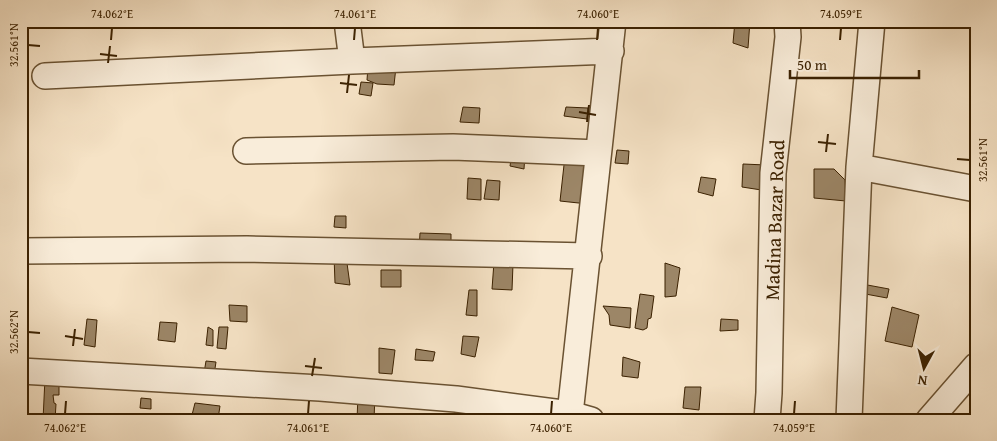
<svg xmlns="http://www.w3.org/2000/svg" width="997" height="441" viewBox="0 0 997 441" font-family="'Gentium Book Plus',serif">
	<rect width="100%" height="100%" fill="#f6e3c6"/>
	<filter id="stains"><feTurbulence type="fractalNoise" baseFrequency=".004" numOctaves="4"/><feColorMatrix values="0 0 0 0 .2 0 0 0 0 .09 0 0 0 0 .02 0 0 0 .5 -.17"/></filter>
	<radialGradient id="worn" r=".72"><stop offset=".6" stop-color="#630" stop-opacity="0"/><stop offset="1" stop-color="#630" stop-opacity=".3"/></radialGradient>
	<path fill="#9c8667" stroke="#3b2101" d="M 735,21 L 750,21 L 748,48 L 733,43 Z
		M 876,21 L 902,21 L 902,25 L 895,28 L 876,24 Z
		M 368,66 L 396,67 L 394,85 L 377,84 L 367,80 Z
		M 361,82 L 373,83 L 371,96 L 359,94 Z
		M 463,107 L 480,108 L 479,123 L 460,122 Z
		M 566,107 L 588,108 L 587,119 L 564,116 Z
		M 617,150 L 629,151 L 628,164 L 615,163 Z
		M 512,154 L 525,154 L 524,169 L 510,166 Z
		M 565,156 L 593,158 L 588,204 L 560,201 Z
		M 743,164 L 766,165 L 768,191 L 742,187 Z
		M 814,169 L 834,169 L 845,180 L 846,201 L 814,198 Z
		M 701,177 L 716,179 L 713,196 L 698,192 Z
		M 468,178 L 481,179 L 481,200 L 467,199 Z
		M 487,180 L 500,181 L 499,200 L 484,199 Z
		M 335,216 L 346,216 L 346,228 L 334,227 Z
		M 420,233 L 451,234 L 451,252 L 419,250 Z
		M 334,256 L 346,256 L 350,285 L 335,283 Z
		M 494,262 L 513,264 L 512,290 L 492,289 Z
		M 665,263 L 680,268 L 676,296 L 665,297 Z
		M 381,270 L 401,270 L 401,287 L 381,287 Z
		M 862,284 L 889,289 L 887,298 L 860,293 Z
		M 469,290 L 477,290 L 477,316 L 466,315 Z
		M 640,294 L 654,296 L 651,318 L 648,319 L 647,328 L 643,330 L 635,328 Z
		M 229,305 L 247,306 L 247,322 L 230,321 Z
		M 603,306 L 631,308 L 630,328 L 610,325 L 609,315 Z
		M 892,307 L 919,315 L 912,347 L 885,341 Z
		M 87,319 L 97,320 L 95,347 L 84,345 Z
		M 721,319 L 738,320 L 738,330 L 720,331 Z
		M 160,322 L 177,323 L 175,342 L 158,340 Z
		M 208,327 L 213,330 L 213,346 L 206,345 Z
		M 219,327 L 228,327 L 226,349 L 217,348 Z
		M 463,336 L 479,337 L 475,357 L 461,354 Z
		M 379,348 L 395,350 L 392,374 L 379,373 Z
		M 416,349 L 435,352 L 433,361 L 415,360 Z
		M 623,357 L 640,362 L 638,378 L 622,376 Z
		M 206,361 L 216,362 L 214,375 L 204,373 Z
		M 45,378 L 59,379 L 59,395 L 53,395 L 54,403 L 56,404 L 55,420 L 43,420 Z
		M 685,387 L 701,387 L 699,410 L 683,408 Z
		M 375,394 L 374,420 L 357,420 L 358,395 Z
		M 141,398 L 151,399 L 151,409 L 140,408 Z
		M 195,403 L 220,406 L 218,419 L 192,415 Z"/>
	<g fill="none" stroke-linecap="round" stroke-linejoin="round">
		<g stroke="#6a5232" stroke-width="28">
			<path id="minor" d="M 347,21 L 352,61
				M 45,76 L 352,61 L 611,51
				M 246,151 L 453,147 L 598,153
				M 859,167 L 976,189
				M 21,251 L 247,249 L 589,256
				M 21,371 L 320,388 L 456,399 L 570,414 L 591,420
				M 568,420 L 570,414 L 613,21
				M 767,420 L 769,393 L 773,173 L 788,37 L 787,21
				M 849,420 L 859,167 L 872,21
				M 929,420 L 976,366"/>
		</g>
		<use href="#minor" stroke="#f9edda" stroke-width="25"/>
	</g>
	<path fill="none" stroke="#3b2101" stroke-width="2" d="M 111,40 L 112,28M 354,40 L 355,28M 597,40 L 598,28M 840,40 L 841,28M 28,45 L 40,46M 100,54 L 117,56M 108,63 L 110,46M 340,83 L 357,85M 347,93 L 349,75M 579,112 L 596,115M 587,122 L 589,105M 818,142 L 836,144M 826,152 L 828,134M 957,159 L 970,160M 28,332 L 40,333M 65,336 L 83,339M 73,346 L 75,329M 305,366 L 322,368M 312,376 L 315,358M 65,414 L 66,401M 308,414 L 309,401M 551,414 L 552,401M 794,414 L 795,401"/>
	<g text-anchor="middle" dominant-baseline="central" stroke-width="4" stroke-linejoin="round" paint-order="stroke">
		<g font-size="20" fill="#3b2101" stroke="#f9edda">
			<text transform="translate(774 220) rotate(-88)">Madina Bazar Road</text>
		</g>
	</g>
	<rect width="997" height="441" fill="none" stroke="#f6e3c6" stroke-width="55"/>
	<g transform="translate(924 368) rotate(187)" stroke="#f9edda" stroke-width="4" paint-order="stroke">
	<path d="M0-4L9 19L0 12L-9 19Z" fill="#3b2101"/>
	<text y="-8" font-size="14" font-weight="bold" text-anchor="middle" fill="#3b2101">N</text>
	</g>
	<path d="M790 70v8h129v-8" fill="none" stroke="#3b2101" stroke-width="2.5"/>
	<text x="797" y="70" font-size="15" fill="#3b2101" stroke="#f9edda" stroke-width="4" paint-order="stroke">50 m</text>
	<rect x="28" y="28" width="942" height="386" fill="none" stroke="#3b2101" stroke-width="2"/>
	<g font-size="12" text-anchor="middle" fill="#3b2101">
		<text x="112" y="18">74.062°E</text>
		<text x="355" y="18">74.061°E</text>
		<text x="598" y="18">74.060°E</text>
		<text x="841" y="18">74.059°E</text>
		<text transform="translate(14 45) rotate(-90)" y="4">32.561°N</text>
		<text transform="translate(983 160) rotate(-90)" y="4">32.561°N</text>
		<text transform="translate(14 332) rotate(-90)" y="4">32.562°N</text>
		<text x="65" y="432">74.062°E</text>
		<text x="308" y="432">74.061°E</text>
		<text x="551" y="432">74.060°E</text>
		<text x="794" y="432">74.059°E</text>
	</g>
	<rect width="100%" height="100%" filter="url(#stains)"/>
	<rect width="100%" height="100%" fill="url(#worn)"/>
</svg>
